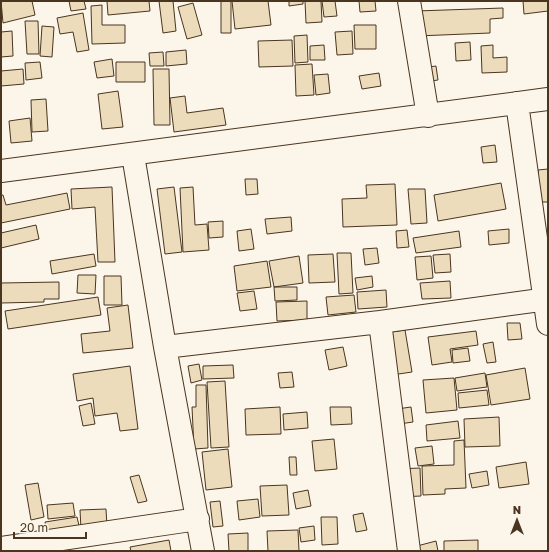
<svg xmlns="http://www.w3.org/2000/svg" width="549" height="552" viewBox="0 0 549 552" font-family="'Golos Text',sans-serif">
	<rect width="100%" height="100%" fill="#fbf6e9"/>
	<path fill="#ecdcbc" stroke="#4a3520" d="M 1,1 L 32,1 L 35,15 L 3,23 Z
		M 69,1 L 84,1 L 86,9 L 71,11 Z
		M 107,1 L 149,1 L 150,11 L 108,15 Z
		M 159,1 L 173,1 L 176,31 L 163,33 Z
		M 221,1 L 231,1 L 231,33 L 221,33 Z
		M 232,1 L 268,1 L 271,25 L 235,29 Z
		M 289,1 L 303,1 L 303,4 L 289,6 Z
		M 305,1 L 321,1 L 322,22 L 306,23 Z
		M 322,1 L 335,1 L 337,16 L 324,17 Z
		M 359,1 L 375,1 L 376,11 L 360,12 Z
		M 523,1 L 548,1 L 548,11 L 524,14 Z
		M 193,3 L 202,35 L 187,39 L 178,7 Z
		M 102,5 L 102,25 L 125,25 L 125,43 L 92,44 L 91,6 Z
		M 503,8 L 503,18 L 490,19 L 490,33 L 417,36 L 416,11 Z
		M 83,13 L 89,50 L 77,52 L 73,32 L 60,34 L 57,18 Z
		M 25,21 L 38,21 L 39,54 L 27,54 Z
		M 354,25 L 376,25 L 376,49 L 355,49 Z
		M 42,26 L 54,27 L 52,57 L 40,56 Z
		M 12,31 L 13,56 L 1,57 L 1,32 Z
		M 352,31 L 353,54 L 337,55 L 335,32 Z
		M 307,35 L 308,62 L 295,63 L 294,36 Z
		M 292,40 L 293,66 L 259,67 L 258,41 Z
		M 470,42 L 471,60 L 456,61 L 455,43 Z
		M 324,45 L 325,60 L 310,60 L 310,46 Z
		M 493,45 L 493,58 L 507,57 L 507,72 L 482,73 L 481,46 Z
		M 186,50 L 187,64 L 166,66 L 166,52 Z
		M 163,52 L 164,66 L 150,66 L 149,53 Z
		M 112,59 L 114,76 L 97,78 L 94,62 Z
		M 40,62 L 42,78 L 26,80 L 25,63 Z
		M 116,62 L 145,62 L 145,82 L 116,82 Z
		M 312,64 L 314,95 L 296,96 L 295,65 Z
		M 436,66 L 438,80 L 424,82 L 422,68 Z
		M 23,69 L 24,84 L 1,86 L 1,71 Z
		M 153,69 L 169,69 L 170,125 L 154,125 Z
		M 379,73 L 381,86 L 362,89 L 359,76 Z
		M 328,74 L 330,93 L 316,95 L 314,75 Z
		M 118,91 L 123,127 L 102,129 L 98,94 Z
		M 185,96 L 187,113 L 223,108 L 226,125 L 174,132 L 170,98 Z
		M 46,99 L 48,131 L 32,132 L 31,100 Z
		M 30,118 L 32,141 L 11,143 L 9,121 Z
		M 495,145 L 497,162 L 483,163 L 481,147 Z
		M 548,169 L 548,202 L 540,202 L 538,170 Z
		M 245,179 L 257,179 L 258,194 L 246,195 Z
		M 501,183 L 506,209 L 438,221 L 434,195 Z
		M 395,184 L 397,225 L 343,227 L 342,199 L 367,198 L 366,185 Z
		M 112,187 L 115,262 L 98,262 L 95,207 L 72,209 L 71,189 Z
		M 174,187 L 182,252 L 165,254 L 157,189 Z
		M 193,187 L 195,225 L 207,224 L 209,250 L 183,252 L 180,188 Z
		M 408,189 L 425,189 L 427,223 L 411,224 Z
		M 67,193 L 70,209 L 1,223 L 1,195 L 3,195 L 6,205 Z
		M 291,217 L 292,231 L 267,234 L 265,219 Z
		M 223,221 L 223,237 L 209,238 L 208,222 Z
		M 36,225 L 39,239 L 1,248 L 1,233 Z
		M 251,229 L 254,249 L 239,251 L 237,231 Z
		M 509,229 L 509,243 L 489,245 L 488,231 Z
		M 407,230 L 409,247 L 397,248 L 396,231 Z
		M 459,231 L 461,247 L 416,253 L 413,238 Z
		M 377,248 L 379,263 L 365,265 L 363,249 Z
		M 337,253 L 351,253 L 353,293 L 339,294 Z
		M 94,254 L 96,266 L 52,274 L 50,261 Z
		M 333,254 L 335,282 L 309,283 L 308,255 Z
		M 450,254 L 451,272 L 435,273 L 433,255 Z
		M 299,256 L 303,283 L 274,287 L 269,261 Z
		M 431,256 L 433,278 L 417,280 L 415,257 Z
		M 267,261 L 271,287 L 237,291 L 234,266 Z
		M 78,275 L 96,275 L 95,294 L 77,293 Z
		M 104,276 L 121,276 L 122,305 L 104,305 Z
		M 372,276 L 373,287 L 357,290 L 355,278 Z
		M 450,281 L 451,298 L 422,299 L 420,283 Z
		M 59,282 L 59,299 L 44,299 L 44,302 L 1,303 L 1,283 Z
		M 274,287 L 297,287 L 297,300 L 275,301 Z
		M 386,290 L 387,307 L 358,309 L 357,292 Z
		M 254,291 L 257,309 L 240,311 L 237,293 Z
		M 354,295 L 356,312 L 328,315 L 326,297 Z
		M 98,297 L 101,315 L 8,329 L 5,311 Z
		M 307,301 L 307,320 L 277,321 L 276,302 Z
		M 128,305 L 133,348 L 83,353 L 81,334 L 110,331 L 107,308 Z
		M 507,323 L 520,323 L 522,339 L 508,340 Z
		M 405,330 L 412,372 L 385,376 L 378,334 Z
		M 476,331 L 478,345 L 450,349 L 452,362 L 432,365 L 428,337 Z
		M 493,342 L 496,362 L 487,363 L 483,344 Z
		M 343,347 L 347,366 L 329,370 L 325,350 Z
		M 468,348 L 470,361 L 453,363 L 452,350 Z
		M 199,364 L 202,380 L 191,383 L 188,366 Z
		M 233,365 L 234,378 L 203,379 L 203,366 Z
		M 130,366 L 138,429 L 120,431 L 117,413 L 95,416 L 93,398 L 77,401 L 73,374 Z
		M 525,368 L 530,399 L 491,405 L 486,375 Z
		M 292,372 L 294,387 L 280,388 L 278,373 Z
		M 485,373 L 487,387 L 457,391 L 455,378 Z
		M 454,378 L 457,410 L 426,413 L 423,380 Z
		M 225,381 L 229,447 L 211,448 L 207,382 Z
		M 196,385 L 206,385 L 208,448 L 194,449 L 192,407 L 196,407 Z
		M 487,390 L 489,405 L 459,408 L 458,393 Z
		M 91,403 L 95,424 L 83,426 L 79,406 Z
		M 280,407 L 281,434 L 246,435 L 245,409 Z
		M 330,407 L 351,407 L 352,424 L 331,425 Z
		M 411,407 L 413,422 L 392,425 L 390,410 Z
		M 307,412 L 308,428 L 284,430 L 283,414 Z
		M 499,417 L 500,446 L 465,447 L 464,419 Z
		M 458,421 L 460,438 L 427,441 L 426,425 Z
		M 334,439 L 337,469 L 315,471 L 312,441 Z
		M 464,440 L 466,488 L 445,489 L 445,494 L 423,495 L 422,466 L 454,465 L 454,441 Z
		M 432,446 L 434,464 L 418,466 L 415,448 Z
		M 228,449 L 232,487 L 206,490 L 202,452 Z
		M 289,457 L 296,457 L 297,475 L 290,475 Z
		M 526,462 L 529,484 L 499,488 L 496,467 Z
		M 420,468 L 421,496 L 399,497 L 398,469 Z
		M 487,471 L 489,485 L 472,488 L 469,474 Z
		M 139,475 L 147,501 L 138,503 L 130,477 Z
		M 38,483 L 44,517 L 31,520 L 25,485 Z
		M 287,485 L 289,515 L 262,516 L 260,486 Z
		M 308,490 L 311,506 L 296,509 L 293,493 Z
		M 258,499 L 260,517 L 239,520 L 237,501 Z
		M 220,501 L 223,526 L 213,527 L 210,502 Z
		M 73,503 L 75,516 L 48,519 L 47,505 Z
		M 106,509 L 107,527 L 81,529 L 80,510 Z
		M 363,513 L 367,530 L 356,532 L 353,515 Z
		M 77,517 L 80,530 L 47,535 L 45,522 Z
		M 321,517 L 337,517 L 338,544 L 322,545 Z
		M 314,526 L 315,540 L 301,542 L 299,528 Z
		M 298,530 L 299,551 L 268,551 L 267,531 Z
		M 248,533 L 248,551 L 229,551 L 228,534 Z
		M 169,540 L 171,551 L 131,551 L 130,547 Z
		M 478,540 L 478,551 L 444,551 L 444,541 Z
		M 436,541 L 438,551 L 418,551 L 417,546 Z"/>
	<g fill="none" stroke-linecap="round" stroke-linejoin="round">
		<g stroke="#4a3520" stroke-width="24">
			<path id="minor" d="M 409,1 L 428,116
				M 517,103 L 548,324
				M 133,155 L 165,347 L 203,551
				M 1,171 L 548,99
				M 380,322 L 409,551
				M 165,347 L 380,322 L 548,299
				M 1,548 L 198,519"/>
		</g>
		<use href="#minor" stroke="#fbf6e9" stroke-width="22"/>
	</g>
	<rect width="549" height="552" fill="none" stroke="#4a3520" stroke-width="4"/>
	<g transform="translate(517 520)" stroke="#fbf6e9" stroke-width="3" paint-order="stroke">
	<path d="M0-3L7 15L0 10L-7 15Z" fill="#4a3520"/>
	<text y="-6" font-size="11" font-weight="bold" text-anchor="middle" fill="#4a3520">N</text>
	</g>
	<path d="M14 532v6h72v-6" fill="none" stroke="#4a3520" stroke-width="2"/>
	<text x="20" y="532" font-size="12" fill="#4a3520" stroke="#fbf6e9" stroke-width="3" paint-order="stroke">20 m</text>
</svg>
